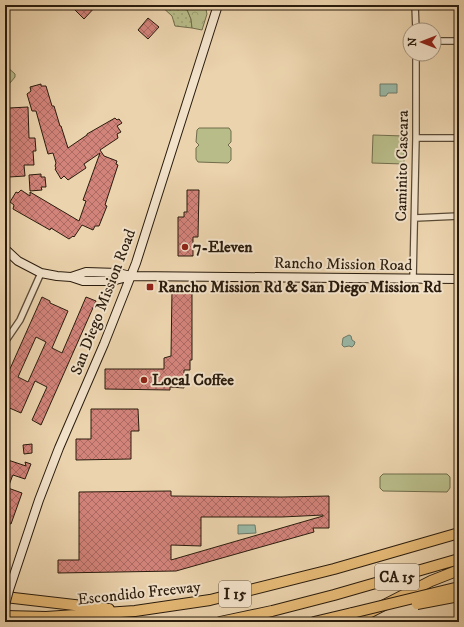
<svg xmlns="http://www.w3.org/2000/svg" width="464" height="627" viewBox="0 0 464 627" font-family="'IM FELL DW Pica',serif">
	<defs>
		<pattern id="grass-dots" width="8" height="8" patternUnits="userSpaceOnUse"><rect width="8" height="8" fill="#b8bc89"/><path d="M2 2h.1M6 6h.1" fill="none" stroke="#9ea175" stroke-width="1.8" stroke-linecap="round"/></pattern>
		<pattern id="forest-crowns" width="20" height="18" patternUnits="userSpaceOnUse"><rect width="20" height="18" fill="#b8bc89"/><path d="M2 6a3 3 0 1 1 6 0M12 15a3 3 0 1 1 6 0" fill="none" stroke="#9ea175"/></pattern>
		<pattern id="building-cross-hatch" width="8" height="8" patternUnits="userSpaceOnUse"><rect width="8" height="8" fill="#d2837a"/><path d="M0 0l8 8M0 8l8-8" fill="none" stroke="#ab6a62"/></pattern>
	</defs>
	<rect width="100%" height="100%" fill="#ebd3ad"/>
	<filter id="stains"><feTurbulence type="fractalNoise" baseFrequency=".005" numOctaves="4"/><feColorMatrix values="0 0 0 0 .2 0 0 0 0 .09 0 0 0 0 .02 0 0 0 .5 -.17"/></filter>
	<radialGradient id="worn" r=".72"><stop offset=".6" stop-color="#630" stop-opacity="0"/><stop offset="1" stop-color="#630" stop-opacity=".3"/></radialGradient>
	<path fill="url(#grass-dots)" stroke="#716c4b" d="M 160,5 L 185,5 L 191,19 L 192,28 L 175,26 L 172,16 Z"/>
	<path fill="url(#forest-crowns)" stroke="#716c4b" d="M 185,5 L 205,5 L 207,14 L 202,30 L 192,28 L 191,19 Z"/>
	<path fill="#b8bc89" stroke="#716c4b" d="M 5,65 L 15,74 L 15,77 L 5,89 Z
		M 199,128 L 229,128 L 231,131 L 231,142 L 228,145 L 231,148 L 231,160 L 228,163 L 198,162 L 196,159 L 196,148 L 199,145 L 196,142 L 197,130 Z
		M 373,135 L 404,136 L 404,164 L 372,163 Z
		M 383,474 L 447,474 L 450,477 L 450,488 L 447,492 L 383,491 L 380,488 L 380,477 Z"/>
	<path fill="#99b8a6" stroke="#6d7a69" d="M 380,84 L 397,84 L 397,93 L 388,93 L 386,96 L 380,96 Z
		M 349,335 L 351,336 L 352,340 L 355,342 L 354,345 L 352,347 L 349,346 L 344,347 L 342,345 L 343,338 Z
		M 238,525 L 255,525 L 256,533 L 238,534 Z"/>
	<path fill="url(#building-cross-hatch)" stroke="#2a1c0d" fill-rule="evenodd" d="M 70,5 L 97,5 L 84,19 Z
		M 148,18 L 159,27 L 148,39 L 138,30 Z
		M 41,84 L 41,86 L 46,86 L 52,106 L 54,106 L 60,126 L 61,126 L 68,148 L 87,135 L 87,134 L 115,118 L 117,120 L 119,119 L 122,123 L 117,126 L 121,132 L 117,134 L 118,138 L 100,150 L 104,156 L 117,161 L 116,164 L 118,165 L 105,205 L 107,206 L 99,226 L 95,226 L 93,230 L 82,225 L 74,237 L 73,236 L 69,239 L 51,228 L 50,230 L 13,209 L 14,205 L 10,202 L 16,192 L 18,193 L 21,190 L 30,196 L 30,192 L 79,221 L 86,201 L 83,200 L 100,153 L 84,164 L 86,168 L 68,180 L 64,176 L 61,179 L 55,169 L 56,168 L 55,166 L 56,163 L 53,153 L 48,154 L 36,111 L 32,111 L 27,94 L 31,91 L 30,87 Z
		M 28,107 L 29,138 L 35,138 L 36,151 L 33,151 L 34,165 L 24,165 L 25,176 L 9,177 L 9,150 L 7,150 L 7,137 L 5,137 L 5,111 L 9,111 L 9,108 Z
		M 41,174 L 41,177 L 45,177 L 46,187 L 41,187 L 42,190 L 30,191 L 29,175 Z
		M 187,190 L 199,190 L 198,237 L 193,237 L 193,256 L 178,256 L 178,217 L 184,217 L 184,212 L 187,212 Z
		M 172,289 L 192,289 L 192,360 L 190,360 L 190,370 L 184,370 L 184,388 L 170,387 L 170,390 L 105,389 L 105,369 L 164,369 L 164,358 L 171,356 Z
		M 42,297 L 50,301 L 50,303 L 68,311 L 52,348 L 62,353 L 86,297 L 96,301 L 41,425 L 32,420 L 47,387 L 35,381 L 21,413 L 5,406 L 5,380 ZM 36,337 L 46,342 L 28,382 L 18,377 Z
		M 91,409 L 138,409 L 139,431 L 131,431 L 131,459 L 76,460 L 76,439 L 91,439 Z
		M 32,444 L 32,453 L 24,454 L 23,445 Z
		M 5,459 L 26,466 L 25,462 L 31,464 L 25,479 L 13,475 L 12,477 L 8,488 L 22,493 L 11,524 L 5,522 Z
		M 171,491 L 171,496 L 282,497 L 329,496 L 329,528 L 313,528 L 314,532 L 176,571 L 58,573 L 58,560 L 79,560 L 79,492 ZM 323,515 L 323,516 L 171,560 L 171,545 L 201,546 L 201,517 L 282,517 Z"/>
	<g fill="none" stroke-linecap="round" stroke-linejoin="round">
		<g stroke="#5a4a35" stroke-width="8">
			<path id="street" d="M 415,5 L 416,30
				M 434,41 L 459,41
				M 416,138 L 459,138
				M 415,218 L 459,216
				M 413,279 L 416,138 L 416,54
				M 5,342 L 20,320 L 41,273"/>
		</g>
		<g stroke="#2a1c0d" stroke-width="10">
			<path id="secondary" d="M 5,249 L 18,261 L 41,273 L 57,276 L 71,277 L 83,281 L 112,281 L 131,276 L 118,273 L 86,272 L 71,277
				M 131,276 L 459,279
				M 9,590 L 39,500 L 59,448 L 104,344 L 136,263 L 218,5"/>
		</g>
		<g stroke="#2a1c0d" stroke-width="12">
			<path id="highway" d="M 5,597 L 109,609
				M 5,616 L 46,617 L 135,611 L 210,600 L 334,569 L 459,533
				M 220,622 L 272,611 L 334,595 L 459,559
				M 314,622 L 352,613
				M 351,622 L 431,581 L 459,570"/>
		</g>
		<use href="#street" stroke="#f2e2ca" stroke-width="5.5"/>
		<use href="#secondary" stroke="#f2e2ca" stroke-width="8"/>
		<use href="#highway" stroke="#e6ba76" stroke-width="10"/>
		<g stroke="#2a1c0d" stroke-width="10" stroke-linecap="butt">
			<path id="secondary-bridge" d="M 5,605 L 9,590"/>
		</g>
		<g stroke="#2a1c0d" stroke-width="12" stroke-linecap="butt">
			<path id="highway-bridge" d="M 417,604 L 459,596
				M 352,613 L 459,587"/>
		</g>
		<use href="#secondary-bridge" stroke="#f2e2ca" stroke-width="8"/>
		<use href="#highway-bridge" stroke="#e6ba76" stroke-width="10"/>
	</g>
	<g fill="#8f2418" stroke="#f2e2ca" stroke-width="1.5">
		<circle cx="185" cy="247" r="4"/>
		<rect x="146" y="283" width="8" height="8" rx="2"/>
		<circle cx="144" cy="380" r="4"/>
	</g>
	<g text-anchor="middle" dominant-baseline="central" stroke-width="4" stroke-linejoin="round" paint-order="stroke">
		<g fill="#f2e2ca" stroke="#665746" stroke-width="1">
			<rect x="375" y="564" width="44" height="26" rx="3"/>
			<rect x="219" y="581" width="32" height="26" rx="3"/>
		</g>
		<g font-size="15" font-weight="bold" fill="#2a1c0d">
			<text x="397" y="577">CA 15</text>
			<text x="235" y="594">I 15</text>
		</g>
		<g font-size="16" fill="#2a1c0d" stroke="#f2e2ca">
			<text transform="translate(402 166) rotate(-89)">Caminito Cascara</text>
			<text transform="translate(343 264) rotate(1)">Rancho Mission Road</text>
			<text transform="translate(103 302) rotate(-69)">San Diego Mission Road</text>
			<text transform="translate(139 593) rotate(-6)">Escondido Freeway</text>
		</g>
		<g font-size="16" font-weight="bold" fill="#2a1c0d" stroke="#f2e2ca" text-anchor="start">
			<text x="193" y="247">7-Eleven</text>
			<text x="158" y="287">Rancho Mission Rd &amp; San Diego Mission Rd</text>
			<text x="152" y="380">Local Coffee</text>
		</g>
	</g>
	<rect width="464" height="627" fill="none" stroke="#ebd3ad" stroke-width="20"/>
	<rect x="6" y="6" width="452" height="615" fill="none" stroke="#2a1c0d" stroke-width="2"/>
	<rect x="10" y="10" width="444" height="607" fill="none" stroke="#2a1c0d"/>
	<g transform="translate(422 42) rotate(270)"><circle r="19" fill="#f2e2ca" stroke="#a2937e"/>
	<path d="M0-3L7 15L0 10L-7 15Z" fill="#8f2418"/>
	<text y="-6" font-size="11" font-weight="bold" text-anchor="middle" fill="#2a1c0d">N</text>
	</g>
	<rect width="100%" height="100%" filter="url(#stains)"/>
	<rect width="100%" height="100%" fill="url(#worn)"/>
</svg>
